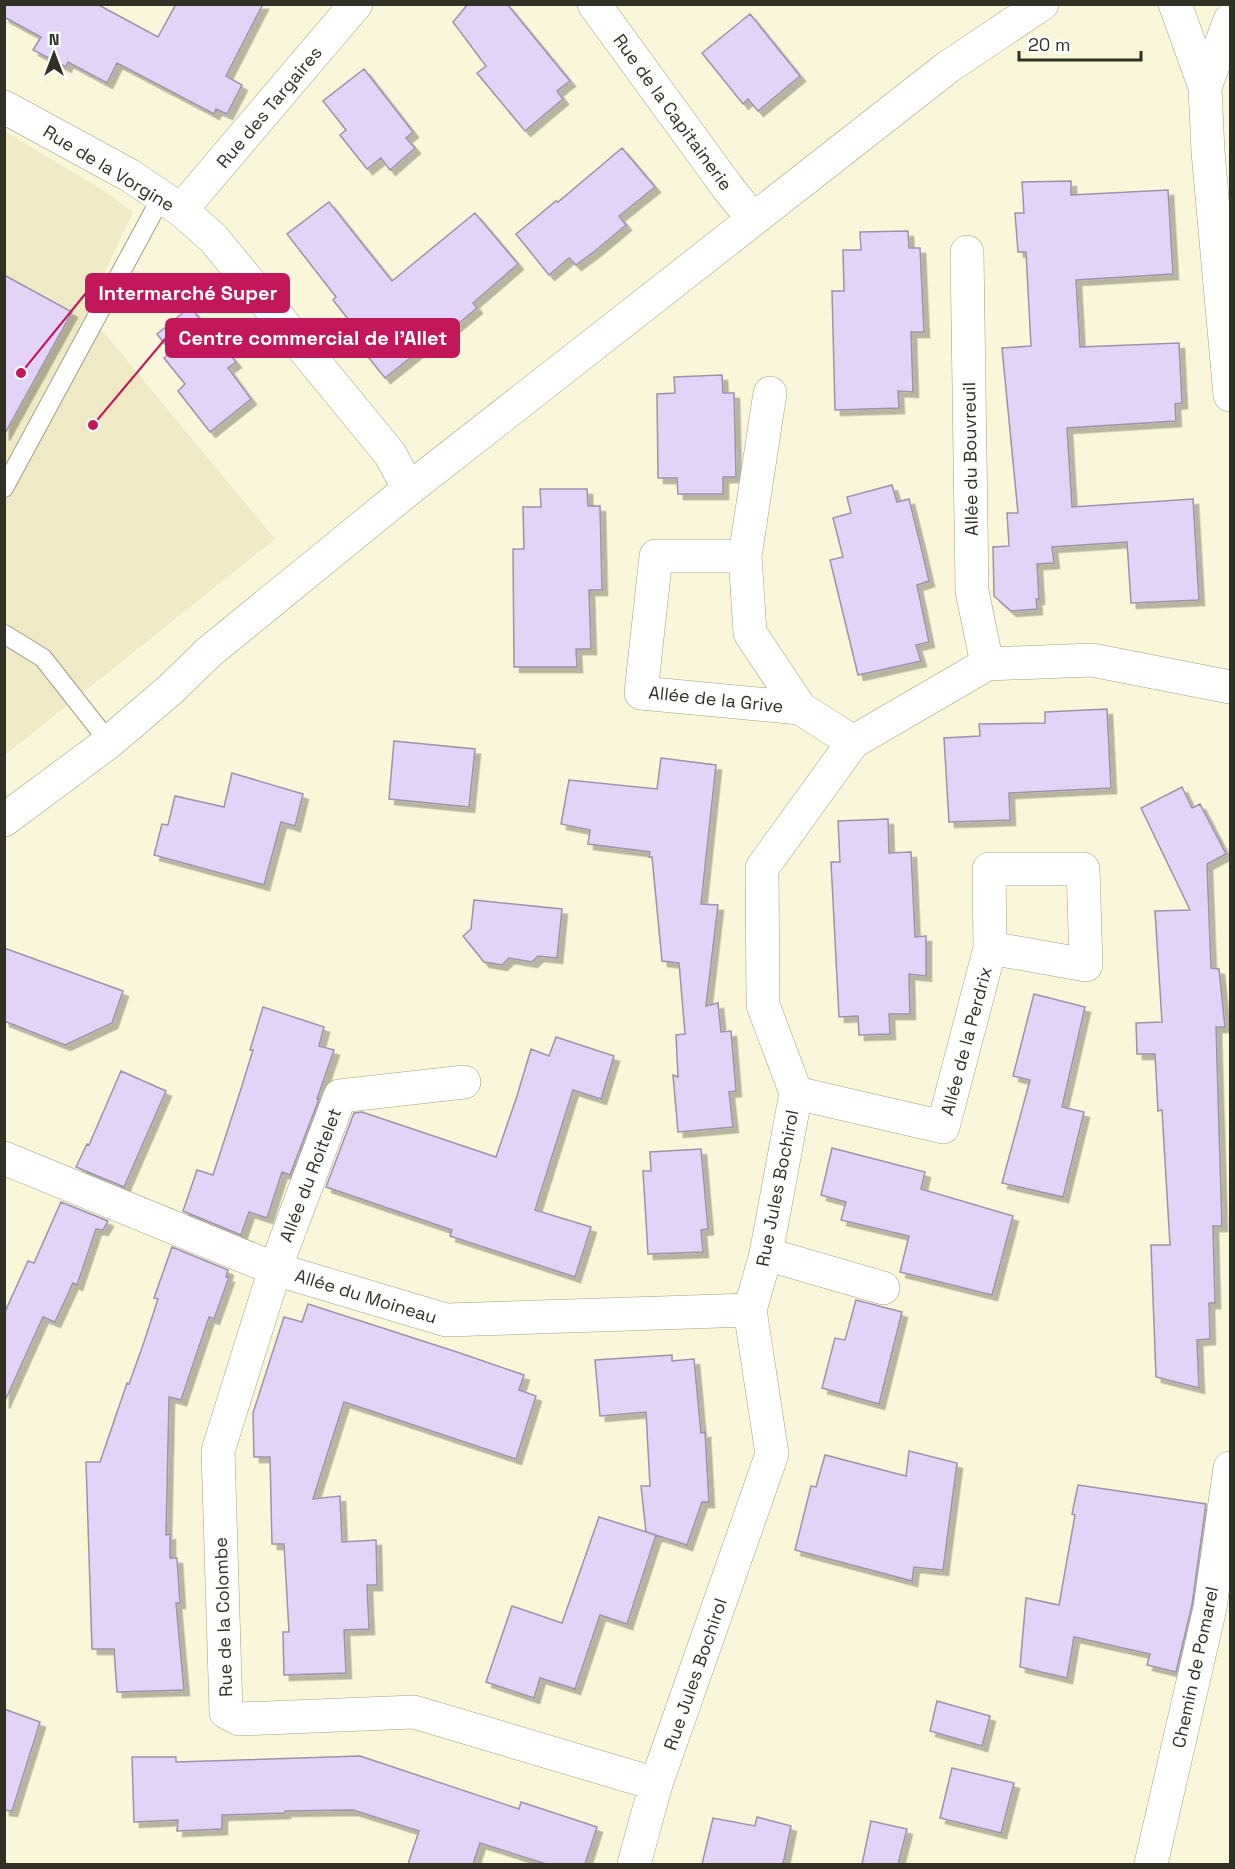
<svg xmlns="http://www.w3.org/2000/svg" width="1235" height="1869" viewBox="0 0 1235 1869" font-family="'Space Grotesk',sans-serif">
	<defs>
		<filter id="shadow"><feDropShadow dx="5.5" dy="5.5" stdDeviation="0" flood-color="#0004"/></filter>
	</defs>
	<rect width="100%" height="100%" fill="#faf6d9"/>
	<path fill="#efe9c6" d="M 4,131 L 104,191 L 133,212 L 86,311 L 275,539 L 5,755 Z"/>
	<path fill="#e3d3f7" stroke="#9d92aa" stroke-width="1.5" filter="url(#shadow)" d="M 4,4 L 97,4 L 158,37 L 176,4 L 263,4 L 226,76 L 242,85 L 227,114 L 216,109 L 214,114 L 117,63 L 107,83 L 68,62 L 66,67 L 33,50 L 41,37 L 4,17 Z
		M 468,4 L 507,4 L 570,81 L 557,91 L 563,99 L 525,131 L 477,73 L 486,66 L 453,22 Z
		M 750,14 L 800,76 L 758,111 L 748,99 L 743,104 L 702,53 Z
		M 364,69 L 413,132 L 406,138 L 415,148 L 390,170 L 381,158 L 367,169 L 340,135 L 346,130 L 323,101 Z
		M 622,148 L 655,187 L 619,216 L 626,225 L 595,251 L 576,265 L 569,258 L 549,275 L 516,234 L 556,201 L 558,202 Z
		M 1071,181 L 1071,195 L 1168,190 L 1173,274 L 1076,280 L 1080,347 L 1179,343 L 1182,403 L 1175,404 L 1176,421 L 1067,428 L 1072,507 L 1193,499 L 1199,600 L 1131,603 L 1127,542 L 1052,547 L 1054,563 L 1037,564 L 1039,599 L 1036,599 L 1037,609 L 1011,611 L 994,596 L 993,547 L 1009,546 L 1007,513 L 1018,513 L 1002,348 L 1031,346 L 1026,252 L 1018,252 L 1015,213 L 1024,213 L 1022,182 Z
		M 329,202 L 392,281 L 475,213 L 518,264 L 473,303 L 477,308 L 446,334 L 445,330 L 385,378 L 353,338 L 359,333 L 333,300 L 336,297 L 287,234 Z
		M 908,231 L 909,248 L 920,248 L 924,332 L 911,332 L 913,392 L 898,391 L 899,408 L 835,410 L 832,291 L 844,291 L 843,250 L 861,250 L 860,232 Z
		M 4,275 L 72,312 L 4,435 Z
		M 190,307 L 236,362 L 228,368 L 251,399 L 210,432 L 178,391 L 185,384 L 164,358 L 171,352 L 157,334 Z
		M 722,375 L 723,393 L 734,393 L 736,477 L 723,477 L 723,494 L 678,494 L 677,478 L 658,478 L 657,394 L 675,393 L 674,377 Z
		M 892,485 L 897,502 L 909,499 L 921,547 L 929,581 L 917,585 L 929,642 L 916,645 L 921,661 L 858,675 L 830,560 L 843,557 L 833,518 L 851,513 L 847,497 Z
		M 540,489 L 587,489 L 588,506 L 600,506 L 602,590 L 589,590 L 591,649 L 576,649 L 577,667 L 514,667 L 513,549 L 524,549 L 523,507 L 541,507 Z
		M 1107,709 L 1111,788 L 1009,793 L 1010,820 L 949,822 L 944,738 L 980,736 L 979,724 L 1045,723 L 1045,712 Z
		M 394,741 L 475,749 L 469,807 L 389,799 Z
		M 661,758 L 716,765 L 701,904 L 718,905 L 706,1006 L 718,1003 L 721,1032 L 731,1031 L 736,1091 L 729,1092 L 733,1127 L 678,1132 L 673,1075 L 678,1077 L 676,1035 L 685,1034 L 679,963 L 662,961 L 652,857 L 649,857 L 650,852 L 588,844 L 590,830 L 561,824 L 569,780 L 657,789 Z
		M 232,773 L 303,794 L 295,826 L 281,822 L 264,885 L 154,855 L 162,824 L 168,825 L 175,796 L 224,807 Z
		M 1182,787 L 1192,808 L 1200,804 L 1226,854 L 1207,864 L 1211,968 L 1219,969 L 1225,1027 L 1216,1027 L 1222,1226 L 1213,1226 L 1215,1303 L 1209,1303 L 1210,1339 L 1197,1340 L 1199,1388 L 1156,1377 L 1151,1245 L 1170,1245 L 1162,1110 L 1158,1111 L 1155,1054 L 1137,1054 L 1136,1023 L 1162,1022 L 1155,911 L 1190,910 L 1141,808 Z
		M 888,819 L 889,853 L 911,852 L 915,937 L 926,936 L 926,976 L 909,974 L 910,1014 L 889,1014 L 890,1034 L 859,1035 L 858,1016 L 839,1017 L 831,862 L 840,862 L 838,821 Z
		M 474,900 L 562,909 L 557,958 L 538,956 L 532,962 L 509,958 L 502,965 L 484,962 L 463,936 L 471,929 Z
		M 4,948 L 123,991 L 112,1023 L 65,1045 L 4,1021 Z
		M 1034,994 L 1085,1007 L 1062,1107 L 1084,1112 L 1063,1197 L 1002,1183 L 1030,1080 L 1013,1076 Z
		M 263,1007 L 324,1027 L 319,1046 L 334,1050 L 317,1099 L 319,1099 L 290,1175 L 282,1172 L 267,1218 L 249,1212 L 241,1235 L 183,1211 L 197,1170 L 213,1175 L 240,1092 L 253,1050 L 250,1050 Z
		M 556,1037 L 614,1056 L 601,1099 L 573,1090 L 535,1210 L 591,1227 L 575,1277 L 450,1236 L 452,1230 L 326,1187 L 354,1113 L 362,1112 L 386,1120 L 496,1157 L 517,1096 L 531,1049 L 549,1056 Z
		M 121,1071 L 166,1091 L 124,1187 L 76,1167 L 87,1144 L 89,1145 Z
		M 832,1148 L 925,1172 L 921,1189 L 1013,1216 L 992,1295 L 900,1272 L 909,1236 L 841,1220 L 846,1202 L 821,1195 Z
		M 701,1149 L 708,1229 L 701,1230 L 703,1252 L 648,1254 L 643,1171 L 651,1171 L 650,1152 Z
		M 61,1202 L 108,1221 L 103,1230 L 96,1229 L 77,1285 L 73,1283 L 55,1322 L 43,1317 L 4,1403 L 4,1314 L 28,1261 L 34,1263 Z
		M 172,1247 L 228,1270 L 226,1277 L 229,1277 L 214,1319 L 209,1317 L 181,1400 L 169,1397 L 166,1535 L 170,1534 L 170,1558 L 177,1558 L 180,1603 L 176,1603 L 184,1690 L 117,1692 L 114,1649 L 92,1649 L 86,1462 L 100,1462 L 127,1383 L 129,1384 L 144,1342 L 158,1299 L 154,1298 Z
		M 856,1300 L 902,1312 L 879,1404 L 822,1388 L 835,1338 L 845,1340 Z
		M 308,1304 L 460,1353 L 524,1375 L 519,1390 L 536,1396 L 516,1459 L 344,1402 L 313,1499 L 340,1496 L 342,1542 L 376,1540 L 377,1585 L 367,1585 L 369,1629 L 344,1630 L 346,1673 L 284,1675 L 283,1632 L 289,1632 L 284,1544 L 272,1544 L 270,1457 L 254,1457 L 253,1413 L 284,1317 L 302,1322 Z
		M 672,1355 L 672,1361 L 694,1359 L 701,1433 L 705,1432 L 709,1502 L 702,1502 L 687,1545 L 646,1532 L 641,1486 L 650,1486 L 646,1412 L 600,1416 L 595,1360 Z
		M 909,1451 L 957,1463 L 943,1570 L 914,1567 L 912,1581 L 795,1550 L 811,1486 L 816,1487 L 825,1455 L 906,1476 Z
		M 1078,1485 L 1206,1504 L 1192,1605 L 1176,1672 L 1147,1665 L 1150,1654 L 1074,1637 L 1067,1678 L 1020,1667 L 1026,1598 L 1059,1605 L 1075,1515 L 1072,1514 Z
		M 599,1517 L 656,1535 L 627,1624 L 600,1615 L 575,1689 L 540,1678 L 534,1698 L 486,1682 L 512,1606 L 562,1623 Z
		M 937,1701 L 990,1716 L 982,1746 L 930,1731 Z
		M 4,1709 L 40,1722 L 12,1811 L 4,1810 Z
		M 360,1756 L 519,1809 L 521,1802 L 597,1827 L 585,1864 L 546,1864 L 480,1843 L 473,1864 L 408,1864 L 419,1831 L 353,1810 L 285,1811 L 285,1813 L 222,1815 L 222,1829 L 177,1831 L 178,1820 L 134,1822 L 132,1757 L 176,1757 L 176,1762 Z
		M 952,1768 L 1014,1783 L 1001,1833 L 940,1818 Z
		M 757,1817 L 791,1826 L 783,1864 L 702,1864 L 713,1818 L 755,1826 Z
		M 871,1821 L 907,1829 L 898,1864 L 862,1864 Z"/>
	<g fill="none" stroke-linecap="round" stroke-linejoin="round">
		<g stroke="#a29d83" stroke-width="20">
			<path id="service" d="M 4,488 L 161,198
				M 4,634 L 43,658 L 109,742"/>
		</g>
		<g stroke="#a29d83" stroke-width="34">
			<path id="minor" d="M 594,4 L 728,188 L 753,219
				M 1175,4 L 1205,87 L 1208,152 L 1230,395
				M 1205,87 L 1230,20
				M 4,107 L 129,175 L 181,210 L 213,238 L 390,454 L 409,489
				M 181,210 L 356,4
				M 967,252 L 972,591 L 987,664
				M 770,393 L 745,556 L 750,633 L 800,708
				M 745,556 L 656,556 L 641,693 L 800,708 L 853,742
				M 464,1082 L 340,1096 L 275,1269 L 218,1451 L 226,1712 L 239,1719 L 414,1712 L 656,1784
				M 796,1093 L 943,1127 L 990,948 L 989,869 L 1083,869 L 1086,965 L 990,948
				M 4,1158 L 275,1269 L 446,1320 L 750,1310
				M 766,1254 L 883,1288
				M 634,1864 L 656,1784 L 772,1454 L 750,1310 L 766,1254 L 796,1093 L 763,1005 L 762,868 L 853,742 L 987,664 L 1092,660 L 1230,687
				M 1151,1864 L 1210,1608 L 1230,1468"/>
		</g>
		<g stroke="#a29d83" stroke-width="34">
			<path id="tertiary" d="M 4,820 L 109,742 L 171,689 L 209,652 L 409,489 L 948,67 L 1042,4"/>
		</g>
		<use href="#service" stroke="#fff" stroke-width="18"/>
		<use href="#minor" stroke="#fff" stroke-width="33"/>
		<use href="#tertiary" stroke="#fff" stroke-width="33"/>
	</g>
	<g text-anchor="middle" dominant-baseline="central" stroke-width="4.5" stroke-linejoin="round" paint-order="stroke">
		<g font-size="18" fill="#313025" stroke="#fff">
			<text transform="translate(269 107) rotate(-50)">Rue des Targaires</text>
			<text transform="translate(673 112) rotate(54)">Rue de la Capitainerie</text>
			<text transform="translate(109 168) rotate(31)">Rue de la Vorgine</text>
			<text transform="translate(970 459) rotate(-91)">Allée du Bouvreuil</text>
			<text transform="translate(716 699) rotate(6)">Allée de la Grive</text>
			<text transform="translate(966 1041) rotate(-75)">Allée de la Perdrix</text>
			<text transform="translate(310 1175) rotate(-69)">Allée du Roitelet</text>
			<text transform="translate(777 1188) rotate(-79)">Rue Jules Bochirol</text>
			<text transform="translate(366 1296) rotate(17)">Allée du Moineau</text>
			<text transform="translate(223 1617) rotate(-92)">Rue de la Colombe</text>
			<text transform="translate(1195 1667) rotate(-78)">Chemin de Pomarel</text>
			<text transform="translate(695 1674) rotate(-71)">Rue Jules Bochirol</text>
		</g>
	</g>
	<path fill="none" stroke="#c2185b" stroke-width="2" d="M21 373L86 293M93 425L166 338"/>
	<g fill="#c2185b" stroke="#fff" stroke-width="2">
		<circle cx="21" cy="373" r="6"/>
		<circle cx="93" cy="425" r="6"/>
	</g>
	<g fill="#c2185b" stroke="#c2185b" stroke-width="2">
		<rect x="86" y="274" width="203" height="38" rx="6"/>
		<rect x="166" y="319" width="293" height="38" rx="6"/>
	</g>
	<g font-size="20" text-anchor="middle" font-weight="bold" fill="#fff">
		<text x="188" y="300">Intermarché Super</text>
		<text x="313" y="345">Centre commercial de l'Allet</text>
	</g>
	<rect width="1235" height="1869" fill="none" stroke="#313025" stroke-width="12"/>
	<g transform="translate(54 54)" stroke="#ffffff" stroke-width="4.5" paint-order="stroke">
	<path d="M0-4.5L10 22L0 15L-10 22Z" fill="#313025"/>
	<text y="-9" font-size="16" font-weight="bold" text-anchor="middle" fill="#313025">N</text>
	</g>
	<path d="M1019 51v9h122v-9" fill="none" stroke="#313025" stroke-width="3"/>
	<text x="1028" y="51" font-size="18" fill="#313025" stroke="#ffffff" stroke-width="4.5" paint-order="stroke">20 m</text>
</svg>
